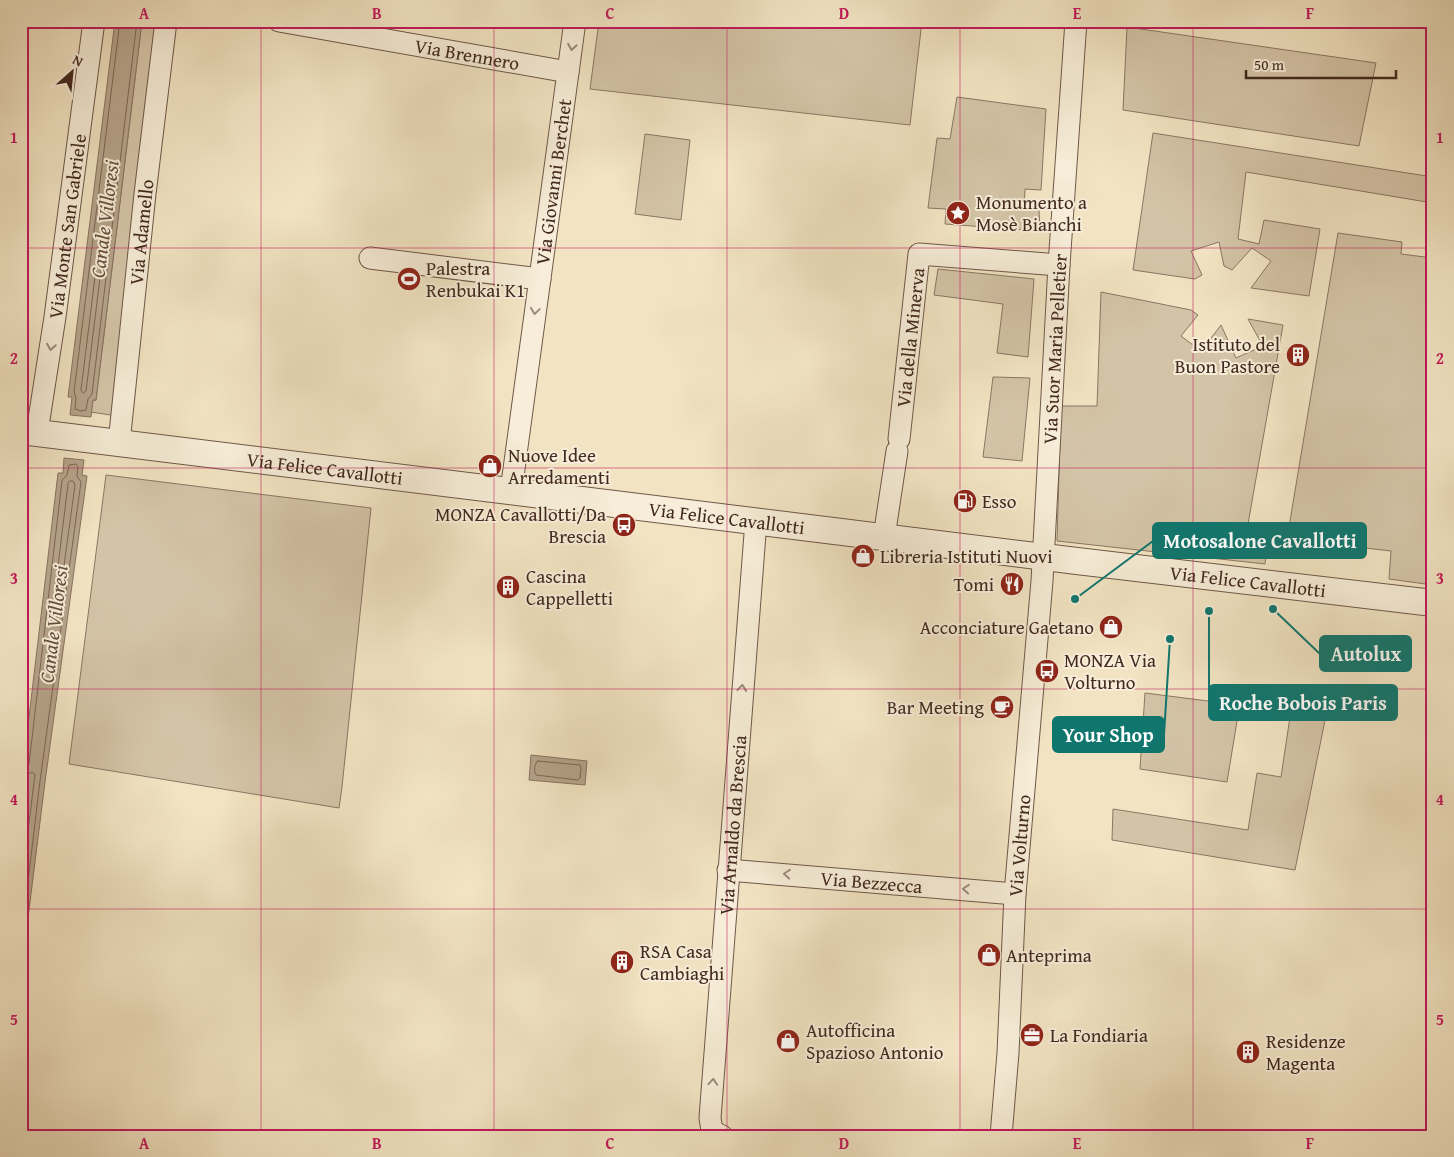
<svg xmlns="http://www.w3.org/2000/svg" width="1454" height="1157" viewBox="0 0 1454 1157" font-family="'Gentium Book Plus',serif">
	<rect width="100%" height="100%" fill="#f2e4c3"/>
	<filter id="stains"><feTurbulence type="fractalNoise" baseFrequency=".004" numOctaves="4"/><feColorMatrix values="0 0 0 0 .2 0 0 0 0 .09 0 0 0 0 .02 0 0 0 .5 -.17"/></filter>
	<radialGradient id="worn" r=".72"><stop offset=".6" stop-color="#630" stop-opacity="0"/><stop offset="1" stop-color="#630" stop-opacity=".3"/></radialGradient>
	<path fill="#d4c4a7" stroke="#8b7663" d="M 142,21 L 159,21 L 117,416 L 91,412 L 93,400 L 96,400 Z
		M 599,21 L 922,21 L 910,125 L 590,89 Z
		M 1127,27 L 1376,63 L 1359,146 L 1123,110 Z
		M 957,97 L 1046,109 L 1041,190 L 1025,189 L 1024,208 L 1039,210 L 1040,231 L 945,224 L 946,209 L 928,208 L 937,138 L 950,139 Z
		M 1153,133 L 1433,177 L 1433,203 L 1246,172 L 1238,239 L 1259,244 L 1264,220 L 1320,229 L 1309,296 L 1251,288 L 1271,261 L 1252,248 L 1232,270 L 1224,266 L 1219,242 L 1191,251 L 1202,275 L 1195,279 L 1133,270 Z
		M 645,134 L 690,140 L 681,220 L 635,214 Z
		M 1338,233 L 1402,242 L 1401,254 L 1433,258 L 1433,585 L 1389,579 L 1391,551 L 1287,539 Z
		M 938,269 L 1034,279 L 1028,357 L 997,353 L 1003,304 L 934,295 Z
		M 1101,292 L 1191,310 L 1198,315 L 1181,336 L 1201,351 L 1221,325 L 1236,358 L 1263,346 L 1248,319 L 1283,325 L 1248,524 L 1269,529 L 1265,564 L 1057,541 L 1061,406 L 1097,406 Z
		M 993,377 L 1030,378 L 1022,461 L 983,457 Z
		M 106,475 L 371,508 L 342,787 L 339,808 L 69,764 Z
		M 1231,685 L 1329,700 L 1295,870 L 1112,840 L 1113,809 L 1248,830 L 1257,773 L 1281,777 L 1290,717 L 1239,709 L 1227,782 L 1140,769 L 1145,693 L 1224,703 Z"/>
	<path fill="#b6a48b" stroke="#887360" d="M 115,21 L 142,21 L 96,400 L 93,400 L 91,417 L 70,415 L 72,397 L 68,397 Z
		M 64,458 L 84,460 L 82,475 L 87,476 L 45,782 L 21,974 L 21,784 L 58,473 L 63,473 Z
		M 531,755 L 587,761 L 585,785 L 529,780 Z"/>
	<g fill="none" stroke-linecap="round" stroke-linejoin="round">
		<path stroke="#7c6655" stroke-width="1" d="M 120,21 L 74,392 L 76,398 L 75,409 L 81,411 L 86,410 L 88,399 L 92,394 L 137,21
			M 98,267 L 101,270 L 86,391 L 83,393 L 81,390 L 96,269 Z
			M 70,481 L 73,481 L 75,485 L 56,624 L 53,626 L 51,624 L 68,484 Z
			M 538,761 L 580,765 L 581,768 L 580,778 L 578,780 L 536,775 C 534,772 534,763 538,761 Z
			M 21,769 L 26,768 L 29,764 L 62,480 L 67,475 L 69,465 L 76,464 L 78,467 L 77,476 L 81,482 L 40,781 L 21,940
			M 21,775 L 27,775 L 32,772 L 35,774 L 21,889"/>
		<g stroke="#6e5848" stroke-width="23">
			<g id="minor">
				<path id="s1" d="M 279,21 L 568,72"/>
				<path d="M 370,258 L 540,279"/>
				<path id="s2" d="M 37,432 L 55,317 L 94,21"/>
				<path id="s3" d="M 899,439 L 919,254 L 1059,265"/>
				<path id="s4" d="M 119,443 L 145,194 L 166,21"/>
				<path id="s5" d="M 511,491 L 575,21"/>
				<path d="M 884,537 L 897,451"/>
				<path id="s6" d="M 728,870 L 1015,894"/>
				<path id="s7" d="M 722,1136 L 712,1131 L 710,1118 L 756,521"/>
				<path id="s8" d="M 1001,1136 L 1008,1053 L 1015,894 L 1042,581 L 1059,265 L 1076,21"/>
			</g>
		</g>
		<g stroke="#6e5848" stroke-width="28">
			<g id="tertiary">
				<path id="s9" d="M 21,431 L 1077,561 L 1433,603"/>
			</g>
		</g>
		<use href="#minor" stroke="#f7edd8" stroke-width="21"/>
		<use href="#tertiary" stroke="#f7edd8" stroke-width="26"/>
	</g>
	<defs><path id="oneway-chevron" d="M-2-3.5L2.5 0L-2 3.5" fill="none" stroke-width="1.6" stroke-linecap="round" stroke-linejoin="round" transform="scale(1.25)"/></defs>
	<g stroke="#9c8b7c">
		<use href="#oneway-chevron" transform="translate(572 47) rotate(99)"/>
		<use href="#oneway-chevron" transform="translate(535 311) rotate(98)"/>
		<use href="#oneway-chevron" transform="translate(51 347) rotate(99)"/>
		<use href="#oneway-chevron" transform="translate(742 688) rotate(-85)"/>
		<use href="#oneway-chevron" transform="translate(787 874) rotate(-175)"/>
		<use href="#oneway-chevron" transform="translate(966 889) rotate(-175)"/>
		<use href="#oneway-chevron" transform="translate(713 1082) rotate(-86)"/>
	</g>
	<path fill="none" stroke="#c2185b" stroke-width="1" stroke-opacity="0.55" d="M 261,21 L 261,1136M 494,21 L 494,1136M 727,21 L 727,1136M 960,21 L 960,1136M 1193,21 L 1193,1136M 21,248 L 1433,248M 21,468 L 1433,468M 21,689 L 1433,689M 21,909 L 1433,909"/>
	<defs>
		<g id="sight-disc" transform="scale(1.25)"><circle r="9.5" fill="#8f2418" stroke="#f7edd8"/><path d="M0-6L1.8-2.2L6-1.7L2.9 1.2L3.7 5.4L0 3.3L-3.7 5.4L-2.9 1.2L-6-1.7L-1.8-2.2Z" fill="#fff"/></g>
		<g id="stadium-disc" transform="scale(1.25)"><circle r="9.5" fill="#8f2418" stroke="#f7edd8"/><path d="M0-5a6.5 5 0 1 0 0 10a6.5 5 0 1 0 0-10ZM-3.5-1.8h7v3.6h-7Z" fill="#fff"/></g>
		<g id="building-disc" transform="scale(1.25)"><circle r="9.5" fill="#8f2418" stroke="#f7edd8"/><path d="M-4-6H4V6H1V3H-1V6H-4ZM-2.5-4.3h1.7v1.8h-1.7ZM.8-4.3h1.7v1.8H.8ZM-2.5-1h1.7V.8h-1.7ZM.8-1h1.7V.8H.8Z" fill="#fff"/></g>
		<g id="shop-disc" transform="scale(1.25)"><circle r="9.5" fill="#8f2418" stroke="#f7edd8"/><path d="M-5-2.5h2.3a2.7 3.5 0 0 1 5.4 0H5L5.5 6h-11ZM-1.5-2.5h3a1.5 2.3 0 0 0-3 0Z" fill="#fff"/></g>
		<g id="fuel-disc" transform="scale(1.25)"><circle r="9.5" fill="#8f2418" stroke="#f7edd8"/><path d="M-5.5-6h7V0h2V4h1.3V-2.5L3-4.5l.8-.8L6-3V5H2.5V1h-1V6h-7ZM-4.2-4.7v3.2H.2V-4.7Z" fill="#fff"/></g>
		<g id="bus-disc" transform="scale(1.25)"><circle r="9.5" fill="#8f2418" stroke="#f7edd8"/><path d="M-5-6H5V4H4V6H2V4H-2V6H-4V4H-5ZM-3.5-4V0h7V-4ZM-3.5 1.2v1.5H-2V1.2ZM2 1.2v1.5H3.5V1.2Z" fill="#fff"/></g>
		<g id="restaurant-disc" transform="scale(1.25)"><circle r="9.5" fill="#8f2418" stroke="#f7edd8"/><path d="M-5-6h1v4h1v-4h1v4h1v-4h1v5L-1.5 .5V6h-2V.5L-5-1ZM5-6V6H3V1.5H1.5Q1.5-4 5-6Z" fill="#fff"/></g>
		<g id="cafe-disc" transform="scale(1.25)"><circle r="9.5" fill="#8f2418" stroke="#f7edd8"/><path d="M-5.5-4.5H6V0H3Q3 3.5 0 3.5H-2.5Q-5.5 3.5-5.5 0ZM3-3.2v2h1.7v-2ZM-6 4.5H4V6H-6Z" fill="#fff"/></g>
		<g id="office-disc" transform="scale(1.25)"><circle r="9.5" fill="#8f2418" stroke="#f7edd8"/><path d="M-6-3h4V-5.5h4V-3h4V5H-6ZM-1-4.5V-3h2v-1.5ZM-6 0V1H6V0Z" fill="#fff"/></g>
	</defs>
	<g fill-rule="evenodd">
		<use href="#sight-disc" x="958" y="213"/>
		<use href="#stadium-disc" x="409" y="279"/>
		<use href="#building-disc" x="1298" y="355"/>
		<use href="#shop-disc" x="490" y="466"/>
		<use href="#fuel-disc" x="965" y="501"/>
		<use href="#bus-disc" x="624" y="525"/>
		<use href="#shop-disc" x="863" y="556"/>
		<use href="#restaurant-disc" x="1012" y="584"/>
		<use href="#building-disc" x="508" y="587"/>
		<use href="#shop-disc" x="1111" y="627"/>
		<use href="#bus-disc" x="1047" y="671"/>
		<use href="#cafe-disc" x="1002" y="707"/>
		<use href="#shop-disc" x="989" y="955"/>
		<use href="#building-disc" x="622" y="962"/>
		<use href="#office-disc" x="1032" y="1035"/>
		<use href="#shop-disc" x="788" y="1041"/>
		<use href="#building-disc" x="1248" y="1052"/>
	</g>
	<g text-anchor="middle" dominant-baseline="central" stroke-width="4" stroke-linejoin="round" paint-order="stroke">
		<g font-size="19" fill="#42291f" stroke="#f7edd8">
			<text stroke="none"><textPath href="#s1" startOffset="191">Via Brennero</textPath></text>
			<text stroke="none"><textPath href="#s5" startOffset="312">Via Giovanni Berchet</textPath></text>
			<text stroke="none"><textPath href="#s2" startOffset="208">Via Monte San Gabriele</textPath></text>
			<text stroke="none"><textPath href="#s4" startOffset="212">Via Adamello</textPath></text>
			<text stroke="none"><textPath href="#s3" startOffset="102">Via della Minerva</textPath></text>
			<text stroke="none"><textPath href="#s8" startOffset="789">Via Suor Maria Pelletier</textPath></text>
			<text stroke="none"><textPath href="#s9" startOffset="306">Via Felice Cavallotti</textPath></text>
			<text stroke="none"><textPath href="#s9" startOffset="711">Via Felice Cavallotti</textPath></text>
			<text stroke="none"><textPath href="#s9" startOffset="1236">Via Felice Cavallotti</textPath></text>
			<text stroke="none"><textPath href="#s7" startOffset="318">Via Arnaldo da Brescia</textPath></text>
			<text stroke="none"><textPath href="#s8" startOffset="291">Via Volturno</textPath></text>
			<text stroke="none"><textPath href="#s6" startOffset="144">Via Bezzecca</textPath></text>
		</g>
		<g font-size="19" fill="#42291f" stroke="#f7edd8" text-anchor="start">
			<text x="976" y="202">Monumento a<tspan x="976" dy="22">Mosè Bianchi</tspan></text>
			<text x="426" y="268">Palestra<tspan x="426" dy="22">Renbukai K1</tspan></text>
			<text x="1280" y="344" text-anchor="end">Istituto del<tspan x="1280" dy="22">Buon Pastore</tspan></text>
			<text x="508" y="455">Nuove Idee<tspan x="508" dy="22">Arredamenti</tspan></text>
			<text x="982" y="501">Esso</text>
			<text x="606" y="514" text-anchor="end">MONZA Cavallotti/Da<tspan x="606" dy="22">Brescia</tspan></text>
			<text x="880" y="556">Libreria Istituti Nuovi</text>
			<text x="526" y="576">Cascina<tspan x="526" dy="22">Cappelletti</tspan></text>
			<text x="994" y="584" text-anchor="end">Tomi</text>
			<text x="1094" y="627" text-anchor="end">Acconciature Gaetano</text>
			<text x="1064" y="660">MONZA Via<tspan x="1064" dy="22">Volturno</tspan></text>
			<text x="984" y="707" text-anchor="end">Bar Meeting</text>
			<text x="640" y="951">RSA Casa<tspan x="640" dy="22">Cambiaghi</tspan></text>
			<text x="1006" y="955">Anteprima</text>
			<text x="806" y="1030">Autofficina<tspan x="806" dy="22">Spazioso Antonio</tspan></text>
			<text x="1050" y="1035">La Fondiaria</text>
			<text x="1266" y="1041">Residenze<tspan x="1266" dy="22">Magenta</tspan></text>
		</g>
		<g font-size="20" font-style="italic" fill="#654e3f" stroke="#f7edd8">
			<text transform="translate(104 219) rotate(-83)">Canale Villoresi</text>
			<text transform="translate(53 624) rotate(-83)">Canale Villoresi</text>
		</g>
	</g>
	<path fill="none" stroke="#0f766e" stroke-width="2" d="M1075 599L1153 541M1273 609L1320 654M1209 611L1209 703M1170 639L1164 735"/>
	<g fill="#0f766e" stroke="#f7edd8" stroke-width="2">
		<circle cx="1075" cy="599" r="5"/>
		<circle cx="1273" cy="609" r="5"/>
		<circle cx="1209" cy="611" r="5"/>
		<circle cx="1170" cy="639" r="5"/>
	</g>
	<g fill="#0f766e" stroke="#0f766e" stroke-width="2">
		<rect x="1153" y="523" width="213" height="35" rx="5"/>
		<rect x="1320" y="636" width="91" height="35" rx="5"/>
		<rect x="1209" y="685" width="188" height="35" rx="5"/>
		<rect x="1053" y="717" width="111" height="35" rx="5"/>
	</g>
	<g font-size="20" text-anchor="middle" font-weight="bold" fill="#fff">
		<text x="1260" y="548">Motosalone Cavallotti</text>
		<text x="1366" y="661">Autolux</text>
		<text x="1303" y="710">Roche Bobois Paris</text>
		<text x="1108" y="742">Your Shop</text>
	</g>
	<rect width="1454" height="1157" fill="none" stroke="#f2e4c3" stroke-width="55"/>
	<g transform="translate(72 72) rotate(27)" stroke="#f7edd8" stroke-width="4" paint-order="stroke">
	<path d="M0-4L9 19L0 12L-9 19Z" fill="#42291f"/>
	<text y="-8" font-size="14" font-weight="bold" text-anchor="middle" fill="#42291f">N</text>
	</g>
	<path d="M1246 70v8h150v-8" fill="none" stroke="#42291f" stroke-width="2.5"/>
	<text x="1254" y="70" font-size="15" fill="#42291f" stroke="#f7edd8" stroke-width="4" paint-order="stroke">50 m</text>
	<rect x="28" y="28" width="1398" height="1102" fill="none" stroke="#c2185b" stroke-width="2"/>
	<g font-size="16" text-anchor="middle" font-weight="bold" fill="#c2185b">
		<text x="144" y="19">A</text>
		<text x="377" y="19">B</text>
		<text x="610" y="19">C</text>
		<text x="844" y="19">D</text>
		<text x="1077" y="19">E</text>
		<text x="1310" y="19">F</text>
		<text x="14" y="143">1</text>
		<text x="1440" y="143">1</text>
		<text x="14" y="364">2</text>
		<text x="1440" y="364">2</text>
		<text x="14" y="584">3</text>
		<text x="1440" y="584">3</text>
		<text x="14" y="805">4</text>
		<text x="1440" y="805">4</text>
		<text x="14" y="1025">5</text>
		<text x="1440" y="1025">5</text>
		<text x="144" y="1149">A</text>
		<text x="377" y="1149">B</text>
		<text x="610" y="1149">C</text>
		<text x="844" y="1149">D</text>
		<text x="1077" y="1149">E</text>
		<text x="1310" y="1149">F</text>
	</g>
	<rect width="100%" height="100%" filter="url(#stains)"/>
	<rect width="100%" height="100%" fill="url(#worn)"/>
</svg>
